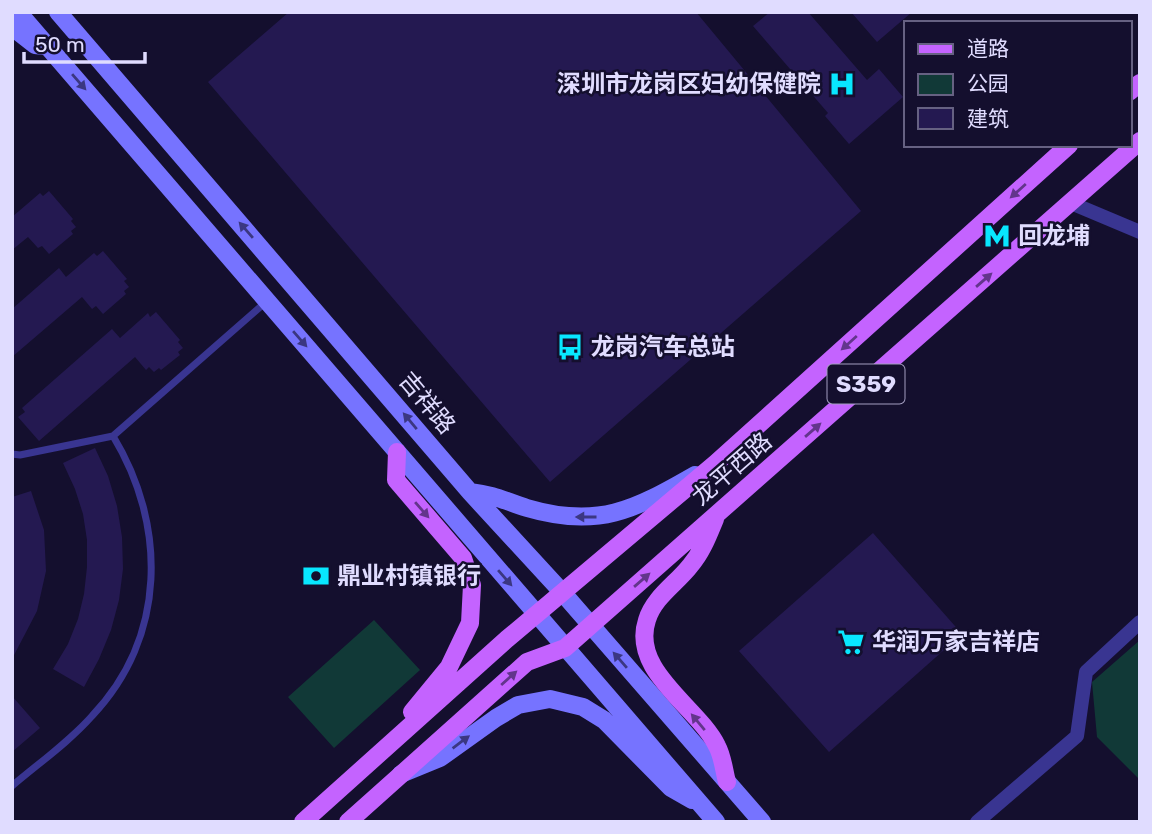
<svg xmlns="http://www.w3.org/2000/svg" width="1152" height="834" viewBox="0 0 1152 834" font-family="Rubik,'Noto Sans SC',sans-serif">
	<rect width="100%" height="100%" fill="#140f2e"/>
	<path fill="#113937" d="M 374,620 L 420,670 L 334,748 L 288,697 Z
		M 1140,640 L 1140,780 L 1097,737 L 1092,682 Z"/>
	<path fill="#241951" d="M 289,12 L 696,12 L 861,211 L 550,482 L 208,82 Z
		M 770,12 L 808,12 L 867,80 L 879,69 L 903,97 L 849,144 L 825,116 L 828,113 L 753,26 Z
		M 851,12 L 912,12 L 877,42 Z
		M 49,191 L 73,219 L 71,221 L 76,227 L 71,231 L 73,234 L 49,254 L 42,246 L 38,248 L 28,237 L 12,250 L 12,217 L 40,193 L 43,196 Z
		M 103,251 L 127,279 L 124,281 L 129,287 L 124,291 L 126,294 L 103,314 L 96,306 L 92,309 L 82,297 L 12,357 L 12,309 L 59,268 L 66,277 L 94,253 L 97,256 Z
		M 156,312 L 180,340 L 178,342 L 183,348 L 178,352 L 180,355 L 161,370 L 159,368 L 154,372 L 149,367 L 146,370 L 135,357 L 39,441 L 18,417 L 25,412 L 22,408 L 112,329 L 120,338 L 148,313 L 150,317 Z
		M 95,448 L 108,476 L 117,506 L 122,537 L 123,569 L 119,600 L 111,630 L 99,659 L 84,687 L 53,669 L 68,644 L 78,619 L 84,594 L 87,567 L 87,540 L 83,514 L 75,489 L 63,463 Z
		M 31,491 L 44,530 L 46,571 L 37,611 L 12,659 L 12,497 Z
		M 873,533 L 962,634 L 829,752 L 739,651 Z
		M 12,696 L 40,728 L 12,752 Z"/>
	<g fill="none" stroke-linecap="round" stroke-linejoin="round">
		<path stroke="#393591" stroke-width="7" d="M 12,454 L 20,455 L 113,436
			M 12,786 C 39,763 69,742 92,716 C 167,637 167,525 113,436 L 267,301"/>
		<path stroke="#393591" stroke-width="14" d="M 1071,203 L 1140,232
			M 977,822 L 1077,736 L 1086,672 L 1140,622"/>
		<path stroke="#7673ff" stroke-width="18" d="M 18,12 L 716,822
			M 58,12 L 470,492 L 562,592 L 762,822
			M 12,27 L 35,45 L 44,46
			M 470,492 C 495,495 505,501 527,508 C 598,529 634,510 695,475
			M 401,774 L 440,758 L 496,718 L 518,705 L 550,699 L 583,707 L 604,720 L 671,788 L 692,800"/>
		<path stroke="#c463ff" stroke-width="18" d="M 1129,92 L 1140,83
			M 397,452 L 396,480 L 463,558 L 472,585 L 470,623 L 449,667 L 412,712
			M 715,519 C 708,536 702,552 690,566 C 676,584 654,597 647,620 C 630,671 698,707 717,746 C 723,757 724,771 727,782
			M 303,822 L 507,639 L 715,464 L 1069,145
			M 348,822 L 527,662 L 565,648 L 1140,141"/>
	</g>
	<defs><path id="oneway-solid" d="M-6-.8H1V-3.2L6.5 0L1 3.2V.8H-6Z" transform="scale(1.75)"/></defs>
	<g fill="#3b3782">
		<use href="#oneway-solid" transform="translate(79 82) rotate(49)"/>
		<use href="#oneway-solid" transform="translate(246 230) rotate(-131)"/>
		<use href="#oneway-solid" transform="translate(300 339) rotate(49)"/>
		<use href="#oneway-solid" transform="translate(410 421) rotate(-130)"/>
		<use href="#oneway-solid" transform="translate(586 517) rotate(180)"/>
		<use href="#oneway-solid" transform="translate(505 578) rotate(49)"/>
		<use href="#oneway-solid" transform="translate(620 660) rotate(-131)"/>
		<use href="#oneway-solid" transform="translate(461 742) rotate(-37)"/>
	</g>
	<g fill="#63358c">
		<use href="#oneway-solid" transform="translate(1018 191) rotate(138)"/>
		<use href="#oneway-solid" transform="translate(984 280) rotate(-41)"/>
		<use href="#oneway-solid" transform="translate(849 343) rotate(138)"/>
		<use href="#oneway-solid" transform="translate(813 430) rotate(-41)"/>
		<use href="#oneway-solid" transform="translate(422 510) rotate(49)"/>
		<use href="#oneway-solid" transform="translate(642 580) rotate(-41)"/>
		<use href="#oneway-solid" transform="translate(509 678) rotate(-42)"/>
		<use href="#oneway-solid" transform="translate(698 722) rotate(-130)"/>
	</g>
	<defs>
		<g id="hospital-bare" transform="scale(2.1)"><path d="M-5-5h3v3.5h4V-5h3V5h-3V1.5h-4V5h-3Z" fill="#08e7ff" stroke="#140f2e" stroke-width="2.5" paint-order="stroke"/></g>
		<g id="metro-bare" transform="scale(2.1)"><path d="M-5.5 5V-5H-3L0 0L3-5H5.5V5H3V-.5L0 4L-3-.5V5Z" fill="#08e7ff" stroke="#140f2e" stroke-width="2.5" paint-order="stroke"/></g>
		<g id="bus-bare" transform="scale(2.1)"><path d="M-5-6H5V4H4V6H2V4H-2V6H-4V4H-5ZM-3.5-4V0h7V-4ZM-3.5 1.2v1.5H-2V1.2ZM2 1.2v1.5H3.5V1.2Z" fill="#08e7ff" stroke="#140f2e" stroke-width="2.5" paint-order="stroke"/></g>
		<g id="bank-bare" transform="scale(2.1)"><path d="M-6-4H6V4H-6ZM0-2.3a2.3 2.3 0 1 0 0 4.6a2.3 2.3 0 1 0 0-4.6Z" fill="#08e7ff" stroke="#140f2e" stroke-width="2.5" paint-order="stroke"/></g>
		<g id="supermarket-bare" transform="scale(2.1)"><path d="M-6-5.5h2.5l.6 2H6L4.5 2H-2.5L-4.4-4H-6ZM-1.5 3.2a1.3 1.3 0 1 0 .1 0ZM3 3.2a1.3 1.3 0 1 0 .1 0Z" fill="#08e7ff" stroke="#140f2e" stroke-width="2.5" paint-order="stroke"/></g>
	</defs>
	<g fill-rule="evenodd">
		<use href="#hospital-bare" x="842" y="84"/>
		<use href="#metro-bare" x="997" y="236"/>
		<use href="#bus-bare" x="570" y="347"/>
		<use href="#bank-bare" x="316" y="576"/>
		<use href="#supermarket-bare" x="851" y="642"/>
	</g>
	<g text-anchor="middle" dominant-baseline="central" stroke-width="5" stroke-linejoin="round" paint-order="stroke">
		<rect fill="#140f2e" stroke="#a39ec0" stroke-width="2" x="827.5" y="364.5" width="77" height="39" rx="5"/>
		<g font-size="23" font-weight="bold" fill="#e0dcff">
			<text x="866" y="384">S359</text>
		</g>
		<g font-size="24" font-weight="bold" fill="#e0dcff" stroke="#140f2e" text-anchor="start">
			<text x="821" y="84" text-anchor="end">深圳市龙岗区妇幼保健院</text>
			<text x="1018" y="236">回龙埔</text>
			<text x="591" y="347">龙岗汽车总站</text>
			<text x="337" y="576">鼎业村镇银行</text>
			<text x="872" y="642">华润万家吉祥店</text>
		</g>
		<g font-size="24" fill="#e0dcff" stroke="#140f2e">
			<text transform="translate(427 403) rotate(50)">吉祥路</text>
			<text transform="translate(732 469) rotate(-41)">龙平西路</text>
		</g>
	</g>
	<rect width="1152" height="834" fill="none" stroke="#e0dcff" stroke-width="28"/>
	<rect x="904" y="21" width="228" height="126" fill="#140f2e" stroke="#666182" stroke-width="2"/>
	<rect x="918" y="44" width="35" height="10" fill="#c463ff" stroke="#666182" stroke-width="2"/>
	<text x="967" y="56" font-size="21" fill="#e0dcff">道路</text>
	<rect x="918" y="74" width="35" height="21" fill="#113937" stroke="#666182" stroke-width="2"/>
	<text x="967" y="91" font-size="21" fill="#e0dcff">公园</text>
	<rect x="918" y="108" width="35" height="21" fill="#241951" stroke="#666182" stroke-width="2"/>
	<text x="967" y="126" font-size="21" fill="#e0dcff">建筑</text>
	<path d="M24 52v10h121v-10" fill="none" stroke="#e0dcff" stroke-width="3.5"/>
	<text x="35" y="52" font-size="21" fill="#e0dcff" stroke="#140f2e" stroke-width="5" paint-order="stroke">50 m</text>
</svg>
